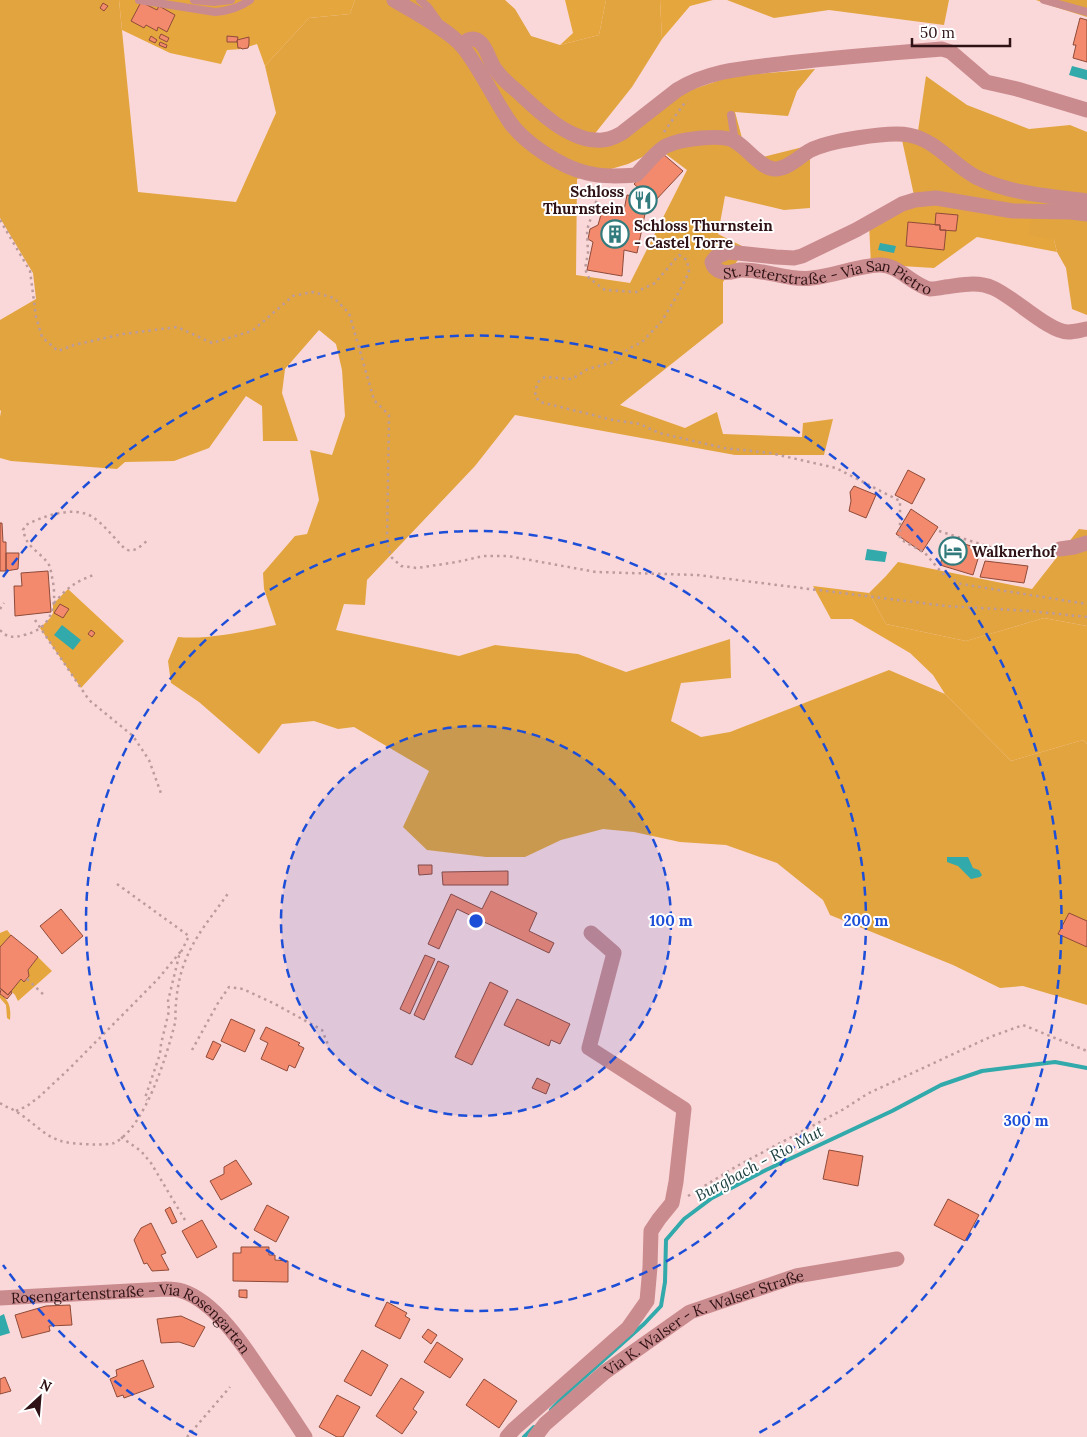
<svg xmlns="http://www.w3.org/2000/svg" width="1087" height="1437" viewBox="0 0 1087 1437" font-family="Lora,serif">
	<rect width="100%" height="100%" fill="#fad8d9"/>
	<path fill="#e6a63e" d="M 119,0 L 355,0 L 350,14 L 309,18 L 265,66 L 257,44 L 242,49 L 227,50 L 221,64 L 170,53 L 122,30 Z
		M 565,0 L 606,0 L 599,35 L 560,45 L 573,33 Z
		M 660,0 L 713,0 L 690,6 L 662,39 Z
		M 911,201 L 1033,211 L 1054,240 L 1057,252 L 977,237 L 934,268 L 885,265 L 871,266 L 869,223 Z
		M 813,586 L 869,593 L 886,624 L 966,641 L 1044,618 L 1087,626 L 1087,744 L 1083,740 L 1011,761 L 945,694 L 933,675 L 910,653 L 852,619 L 831,619 Z
		M 68,589 L 124,641 L 81,688 L 40,628 L 50,618 L 53,613 L 53,604 Z
		M 7,930 L 11,935 L 0,947 L 0,933 Z
		M 38,957 L 52,971 L 18,1001 L 15,995 L 11,991 L 21,979 L 24,982 L 29,976 L 28,970 Z
		M 0,994 C 10,1001 11,1008 10,1020 L 7,1018 L 6,1005 L 0,998 Z"/>
	<path fill="#e2a43e" fill-rule="evenodd" d="M 0,0 L 119,0 L 138,192 L 236,202 L 276,113 L 265,66 L 309,18 L 350,14 L 355,0 L 505,0 L 515,9 L 531,36 L 560,45 L 599,35 L 606,0 L 660,0 L 662,39 L 632,87 L 593,136 L 608,146 L 682,93 L 732,76 L 815,69 L 797,91 L 788,116 L 735,112 L 742,138 L 763,157 L 807,146 L 810,158 L 810,208 L 784,210 L 725,196 L 718,234 L 746,248 L 723,282 L 723,323 L 620,405 L 685,428 L 717,412 L 723,434 L 802,437 L 803,423 L 833,419 L 824,455 L 735,455 L 515,415 L 475,466 L 367,580 L 365,605 L 344,604 L 336,630 L 459,656 L 495,645 L 578,654 L 626,672 L 730,639 L 731,678 L 681,683 L 671,721 L 701,737 L 730,732 L 889,670 L 945,694 L 1011,761 L 1083,740 L 1087,744 L 1087,1005 L 1023,986 L 1000,988 L 953,965 L 830,915 L 823,900 L 777,863 L 726,845 L 680,842 L 634,832 L 603,829 L 561,840 L 525,857 L 486,857 L 427,850 L 403,827 L 429,771 L 354,727 L 338,729 L 314,721 L 282,724 L 259,754 L 199,702 L 171,683 L 168,661 L 178,637 C 207,640 248,631 276,625 L 264,589 L 263,573 L 295,536 L 307,534 L 319,500 L 310,450 L 332,455 L 345,416 L 342,370 L 336,344 L 319,330 L 285,369 L 282,393 L 298,441 L 263,441 L 262,406 L 246,396 L 209,448 L 174,461 L 125,462 L 117,469 L 11,461 L 0,458 L 0,417 L 1,411 L 0,410 L 0,320 L 36,299 L 33,273 L 0,218 ZM 659,149 L 687,170 L 630,283 L 576,275 L 577,179 L 628,164 Z
		M 727,0 L 949,0 L 944,25 L 829,10 L 774,18 Z
		M 1036,0 L 1087,0 L 1087,17 L 1052,6 Z
		M 926,76 L 967,105 L 1029,129 L 1070,125 L 1087,132 L 1087,315 L 1072,309 L 1066,268 L 1057,252 L 1054,240 L 1028,235 L 1033,211 L 915,200 L 902,140 L 918,131 Z
		M 1079,529 L 1087,530 L 1087,626 L 1044,618 L 966,641 L 886,624 L 869,593 L 886,576 L 898,562 L 1032,589 Z"/>
	<path fill="#32a9aa" d="M 1072,66 L 1087,70 L 1087,80 L 1069,75 Z
		M 880,243 L 896,246 L 894,253 L 878,250 Z
		M 867,549 L 887,552 L 885,562 L 865,560 Z
		M 62,625 L 81,640 L 73,650 L 54,635 Z
		M 947,857 L 968,857 L 973,868 L 979,870 L 982,875 L 980,877 L 971,879 L 958,866 L 947,862 Z
		M 4,1314 L 10,1333 L 0,1336 L 0,1316 Z"/>
	<g fill="none" stroke-linecap="round" stroke-linejoin="round">
		<path stroke="#32a9aa" stroke-width="4" d="M 551,1410 L 570,1390 L 644,1324 L 661,1306 L 665,1282 L 666,1240 L 684,1219 L 712,1198 L 766,1170 L 892,1111 L 941,1085 L 982,1071 L 1022,1066 L 1055,1062 L 1087,1068
			M 524,1437 L 534,1427"/>
	</g>
	<path fill="#f3896d" stroke="#8f4b39" d="M 141,2 L 157,10 L 159,6 L 175,15 L 167,32 L 158,27 L 157,31 L 146,25 L 144,28 L 131,21 Z
		M 103,3 L 108,6 L 104,11 L 100,8 Z
		M 1080,18 L 1087,20 L 1087,62 L 1073,58 L 1076,45 L 1073,45 Z
		M 161,34 L 169,38 L 167,42 L 159,38 Z
		M 151,36 L 157,40 L 155,43 L 149,40 Z
		M 227,36 L 238,37 L 237,42 L 227,42 Z
		M 249,37 L 249,44 L 248,48 L 242,49 L 241,48 L 238,48 L 237,40 Z
		M 160,42 L 167,45 L 166,48 L 159,45 Z
		M 663,154 L 683,171 L 654,202 L 634,184 Z
		M 627,195 L 648,199 L 637,253 L 624,250 L 622,276 L 587,270 L 593,242 L 588,239 L 590,229 L 598,225 L 602,211 L 623,215 Z
		M 936,213 L 958,215 L 956,231 L 940,230 L 940,225 L 935,225 Z
		M 908,222 L 940,225 L 940,230 L 946,230 L 944,250 L 906,246 Z
		M 908,470 L 925,479 L 912,504 L 895,495 Z
		M 854,486 L 876,495 L 866,518 L 849,511 L 851,501 L 850,492 Z
		M 911,509 L 938,527 L 922,552 L 896,534 Z
		M 0,523 L 2,523 L 3,542 L 6,542 L 6,571 L 0,571 Z
		M 948,539 L 981,549 L 973,575 L 940,565 Z
		M 6,553 L 19,553 L 18,569 L 6,571 Z
		M 985,561 L 1028,566 L 1024,583 L 980,577 Z
		M 48,571 L 51,612 L 15,616 L 14,586 L 22,586 L 21,573 Z
		M 60,604 L 69,609 L 63,618 L 54,613 Z
		M 91,630 L 95,633 L 92,637 L 88,634 Z
		M 418,865 L 432,865 L 432,874 L 419,875 Z
		M 508,871 L 508,885 L 443,885 L 442,872 Z
		M 491,891 L 537,913 L 529,931 L 554,943 L 549,953 L 457,909 L 439,949 L 428,944 L 451,894 L 482,909 Z
		M 61,909 L 83,936 L 62,954 L 40,926 Z
		M 1069,913 L 1087,921 L 1087,947 L 1058,934 Z
		M 11,935 L 38,957 L 28,970 L 29,976 L 24,982 L 21,979 L 8,995 L 0,988 L 0,947 Z
		M 425,955 L 435,959 L 410,1014 L 400,1009 Z
		M 438,961 L 449,966 L 424,1020 L 414,1015 Z
		M 490,982 L 508,991 L 472,1065 L 455,1057 Z
		M 1,989 L 8,995 L 11,991 L 12,993 L 7,999 L 0,994 Z
		M 517,999 L 570,1024 L 560,1044 L 551,1040 L 549,1046 L 504,1025 Z
		M 231,1019 L 255,1030 L 245,1052 L 221,1041 Z
		M 266,1027 L 300,1043 L 298,1045 L 304,1048 L 295,1068 L 289,1065 L 287,1071 L 261,1059 L 268,1043 L 260,1039 Z
		M 213,1041 L 221,1045 L 213,1060 L 206,1057 Z
		M 537,1078 L 550,1084 L 546,1094 L 532,1088 Z
		M 829,1150 L 863,1156 L 858,1186 L 823,1179 Z
		M 236,1160 L 252,1184 L 221,1200 L 210,1181 L 224,1174 L 224,1167 Z
		M 948,1199 L 979,1215 L 965,1241 L 934,1225 Z
		M 267,1205 L 289,1217 L 276,1242 L 254,1230 Z
		M 170,1207 L 177,1222 L 172,1224 L 165,1210 Z
		M 202,1220 L 217,1247 L 197,1258 L 182,1231 Z
		M 151,1223 L 166,1253 L 161,1255 L 169,1270 L 152,1271 L 147,1263 L 144,1264 L 134,1240 L 141,1228 Z
		M 241,1247 L 269,1247 L 269,1255 L 275,1255 L 275,1260 L 288,1261 L 288,1282 L 233,1281 L 233,1253 L 241,1253 Z
		M 239,1290 L 247,1290 L 247,1298 L 239,1297 Z
		M 387,1302 L 407,1313 L 405,1316 L 410,1319 L 400,1339 L 375,1326 Z
		M 70,1305 L 72,1325 L 49,1326 L 50,1331 L 22,1338 L 15,1315 L 46,1306 Z
		M 181,1316 L 205,1327 L 194,1347 L 179,1342 L 161,1343 L 157,1319 Z
		M 428,1329 L 437,1335 L 431,1344 L 422,1337 Z
		M 437,1342 L 463,1359 L 450,1378 L 424,1362 Z
		M 362,1350 L 388,1365 L 371,1396 L 344,1381 Z
		M 143,1360 L 154,1387 L 124,1398 L 123,1395 L 117,1397 L 110,1379 L 117,1376 L 116,1370 Z
		M 5,1377 L 11,1391 L 0,1394 L 0,1379 Z
		M 401,1378 L 424,1392 L 413,1409 L 417,1412 L 402,1434 L 376,1416 Z
		M 484,1379 L 517,1401 L 499,1428 L 466,1405 Z
		M 337,1395 L 360,1407 L 343,1437 L 337,1437 L 319,1427 Z"/>
	<g fill="none" stroke-linecap="round" stroke-linejoin="round">
		<path stroke="#bc9b9d" stroke-width="2.5" stroke-dasharray="2.5 4" stroke-linecap="butt" d="M 664,132 L 683,105 L 688,101
			M 599,188 L 596,202 L 587,230 L 588,253 L 585,269 L 589,278 L 605,290 L 636,292 L 655,283 L 679,255 L 687,260 L 689,272 L 679,292 L 662,321 L 642,342 L 628,349 L 614,362 L 588,369 L 572,379 L 545,377 L 537,383 L 535,396 L 540,402 L 613,420 L 640,424 L 659,433 L 702,443 L 724,448 L 770,453 L 836,468 L 900,501 L 900,539 L 925,553 L 942,573 L 961,584 L 1087,604
			M 0,220 L 30,271 L 36,317 L 42,337 L 58,351 L 74,345 L 123,334 L 177,327 L 212,343 L 252,331 L 293,296 L 313,292 L 334,298 L 349,313 L 374,400 L 389,415 L 387,541 L 391,557 L 401,566 L 417,568 L 457,562 L 483,556 L 508,556 L 596,572 L 697,575 L 946,606 L 1030,611 L 1087,617
			M 939,531 L 990,547 L 1023,550 L 1046,549
			M 54,603 C 69,586 75,582 96,574
			M 0,609 L 4,603
			M 35,620 L 89,700 L 133,736 L 149,760 L 162,796
			M 0,630 C 7,638 14,638 24,635 C 51,629 57,607 53,582 C 52,577 51,571 50,567 C 46,557 32,550 27,541 C 25,538 24,533 23,530 L 26,525 C 43,516 72,506 91,516 C 104,524 114,538 125,549 C 134,554 142,545 149,539
			M 117,884 L 189,936 L 179,956 L 168,1001 L 169,1011 L 161,1044 L 160,1054 L 145,1098 L 147,1100
			M 27,979 L 45,996
			M 192,1050 L 218,1003 L 229,987 L 243,989 L 275,1004 L 322,1030 L 329,1047
			M 0,1103 C 5,1107 11,1108 17,1112 C 32,1121 44,1136 61,1141 C 69,1144 106,1146 114,1143 C 145,1128 167,1055 175,1023 C 176,1017 175,1010 176,1004 C 177,989 180,973 186,959 C 196,934 214,914 229,892
			M 16,1111 L 27,1106 L 39,1097 L 70,1068 L 158,979 L 181,951
			M 121,1137 L 141,1151 L 151,1163 L 185,1220
			M 688,1196 L 737,1166 L 844,1109 L 867,1094 L 990,1037 L 1023,1025 L 1087,1051
			M 187,1437 L 230,1387"/>
		<path stroke="#ca8b8e" stroke-width="8" d="M 139,0 L 215,12 C 229,11 239,8 250,0
			M 194,0 L 214,2 L 231,0
			M 420,0 L 428,7 L 438,21
			M 1044,0 L 1087,12
			M 731,115 L 735,141"/>
		<g stroke="#ca8b8e" stroke-width="15">
			<path d="M 394,0 C 413,11 450,31 463,47 C 481,70 493,97 509,121 C 524,143 561,167 587,173 C 603,177 620,176 636,175 C 644,167 657,150 666,146 C 680,139 723,133 736,142 C 748,149 762,170 776,169 C 789,168 799,157 809,151 C 827,141 889,131 909,135 C 936,140 953,165 976,177 C 1010,194 1050,196 1087,201"/>
			<path d="M 462,46 C 466,39 474,36 481,43 C 487,49 490,62 495,69 C 501,77 509,85 517,91 C 537,110 567,139 596,140 C 606,141 613,138 622,133 L 677,90 C 711,69 750,68 788,63 C 840,57 891,53 942,49 L 951,52 L 986,82 L 1017,89 L 1087,110"/>
			<path id="s1" d="M 1087,214 L 1071,212 L 1013,211 L 936,198 L 915,200 L 902,204 L 856,230 L 802,256 L 794,258 L 776,257 L 728,252 L 716,257 L 712,262 C 713,267 716,270 722,272 C 728,274 734,271 740,270 C 765,269 788,281 812,278 C 834,276 856,266 879,265 C 898,264 912,285 930,289 C 935,289 940,288 945,287 C 962,285 977,281 993,288 C 1014,297 1049,332 1068,332 C 1074,332 1081,330 1087,329"/>
			<path d="M 1060,549 L 1074,547 L 1087,543"/>
			<path id="s2" d="M 0,1298 L 166,1289 C 171,1289 177,1289 182,1291 C 217,1302 248,1352 268,1382 C 281,1400 293,1419 305,1437"/>
			<path d="M 507,1437 L 514,1429 L 628,1328 L 647,1301 L 650,1267 L 651,1231 L 659,1219 L 672,1203 L 676,1182 L 684,1109 L 589,1048 L 614,953 L 591,933"/>
			<path id="s3" d="M 535,1437 L 545,1424 L 605,1372 L 690,1312 L 796,1276 L 897,1259"/>
		</g>
	</g>
	<circle cx="476" cy="921" r="195" fill="#1d4ed8" fill-opacity=".12"/>
	<g fill="none" stroke="#1d4ed8" stroke-width="2.5" stroke-dasharray="9 6">
		<circle cx="476" cy="921" r="195"/>
		<circle cx="476" cy="921" r="390"/>
		<path d="M197 1435A585 585 0 0 1 3 1265M3 577A585 585 0 1 1 755 1435"/>
	</g>
	<defs>
		<g id="restaurant-ring" transform="scale(1.4375)"><circle r="9.5" fill="#fff" stroke="#327b7c" stroke-width="1.5"/><path d="M-5-6h1v4h1v-4h1v4h1v-4h1v5L-1.5 .5V6h-2V.5L-5-1ZM5-6V6H3V1.5H1.5Q1.5-4 5-6Z" fill="#327b7c"/></g>
		<g id="building-ring" transform="scale(1.4375)"><circle r="9.5" fill="#fff" stroke="#327b7c" stroke-width="1.5"/><path d="M-4-6H4V6H1V3H-1V6H-4ZM-2.5-4.3h1.7v1.8h-1.7ZM.8-4.3h1.7v1.8H.8ZM-2.5-1h1.7V.8h-1.7ZM.8-1h1.7V.8H.8Z" fill="#327b7c"/></g>
		<g id="hotel-ring" transform="scale(1.4375)"><circle r="9.5" fill="#fff" stroke="#327b7c" stroke-width="1.5"/><path d="M-6-4.5h1.5V1H6V5H4.5V3h-9V5H-6ZM-4 0a1.8 1.8 0 1 1 3.6 0ZM.5 0V-2.5h3Q6-2.5 6 0Z" fill="#327b7c"/></g>
	</defs>
	<g fill-rule="evenodd">
		<use href="#restaurant-ring" x="643" y="200"/>
		<use href="#building-ring" x="615" y="234"/>
		<use href="#hotel-ring" x="953" y="551"/>
	</g>
	<g text-anchor="middle" dominant-baseline="central" stroke-width="4" stroke-linejoin="round" paint-order="stroke">
		<g font-size="15" font-weight="bold" fill="#2f1215" stroke="#fff" text-anchor="start">
			<text x="624" y="191" text-anchor="end">Schloss<tspan x="624" dy="17">Thurnstein</tspan></text>
			<text x="634" y="225">Schloss Thurnstein<tspan x="634" dy="17">- Castel Torre</tspan></text>
			<text x="972" y="551">Walknerhof</text>
		</g>
		<g font-size="15" fill="#2f1215" stroke="#fff">
			<text stroke="none"><textPath href="#s1" startOffset="518">St. Peterstraße - Via San Pietro</textPath></text>
			<text stroke="none"><textPath href="#s3" startOffset="208">Via K. Walser - K. Walser Straße</textPath></text>
			<text stroke="none"><textPath href="#s2" startOffset="142">Rosengartenstraße - Via Rosengarten</textPath></text>
		</g>
		<g font-size="16" font-style="italic" fill="#1a3c3d" stroke="#fff">
			<text transform="translate(759 1163) rotate(-28)">Burgbach - Rio Mut</text>
		</g>
	</g>
	<circle cx="476" cy="921" r="8" fill="#1d4ed8" stroke="#fff" stroke-width="2.5"/>
	<g font-size="15" text-anchor="middle" font-weight="bold" fill="#1d4ed8" stroke="#fff" stroke-width="4" stroke-linejoin="round" paint-order="stroke">
		<text x="671" y="926">100 m</text>
		<text x="866" y="926">200 m</text>
		<text x="1026" y="1126">300 m</text>
	</g>
	<g transform="translate(40 1397) rotate(26)" stroke="#ffffff" stroke-width="4" paint-order="stroke">
	<path d="M0-4L9 19L0 12L-9 19Z" fill="#2f1215"/>
	<text y="-8" font-size="14" font-weight="bold" text-anchor="middle" fill="#2f1215">N</text>
	</g>
	<path d="M912 38v8h98v-8" fill="none" stroke="#2f1215" stroke-width="2.5"/>
	<text x="920" y="38" font-size="15" fill="#2f1215" stroke="#ffffff" stroke-width="4" paint-order="stroke">50 m</text>
</svg>
